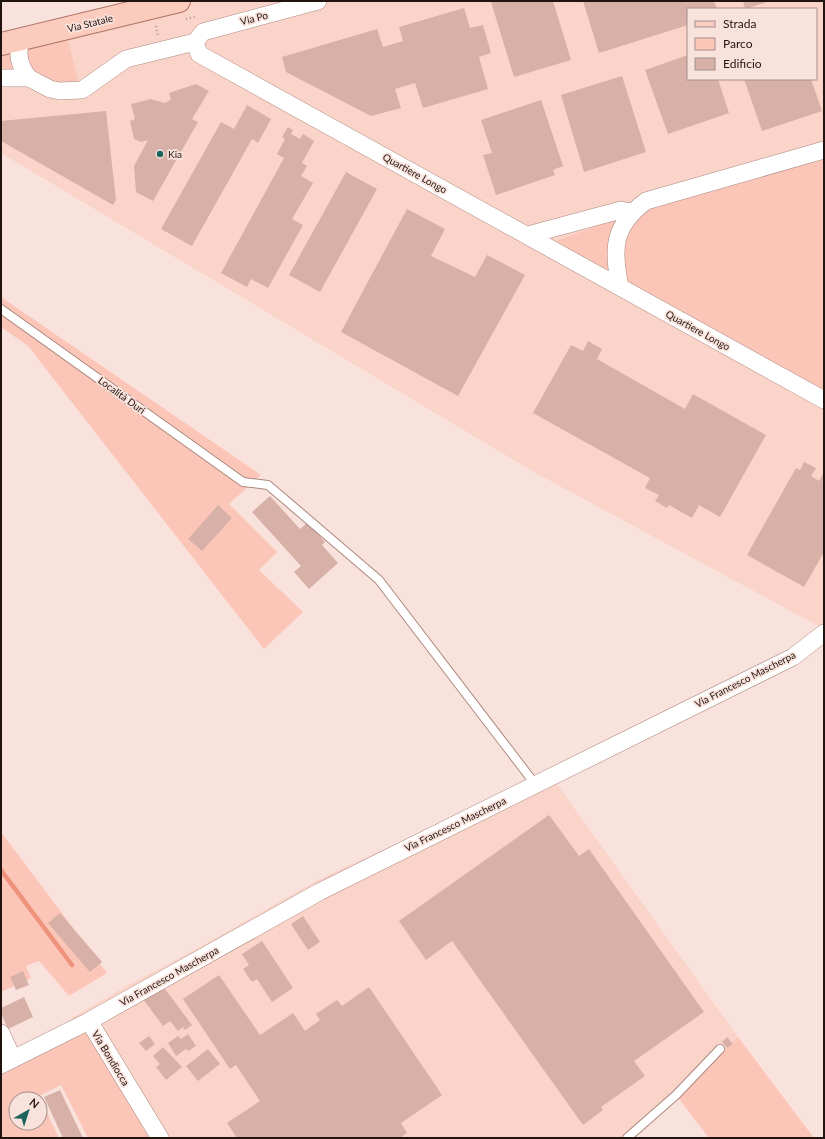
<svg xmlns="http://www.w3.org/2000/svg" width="825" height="1139" viewBox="0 0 825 1139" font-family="Lato,sans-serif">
	<rect width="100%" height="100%" fill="#fae2dc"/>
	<path fill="#fad3c9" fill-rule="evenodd" d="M 137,1 L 824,1 L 824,629 L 534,472 L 1,153 L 1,38 ZM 688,9 L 816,9 L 816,79 L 688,79 Z
		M 549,773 L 738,1037 L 629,1138 L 157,1138 L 75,1016 L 125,987 L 198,948 L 318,880 Z"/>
	<path fill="#fbc6b8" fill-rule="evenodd" d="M 67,35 L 80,89 L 1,76 L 1,51 Z
		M 824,143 L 824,400 L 556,241 Z
		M 1,297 L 261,475 L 229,504 L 277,552 L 259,570 L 303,612 L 264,649 L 28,346 L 1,327 Z
		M 1,832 L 107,973 L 69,996 L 39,961 L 26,966 L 31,978 L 1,992 Z
		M 75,1016 L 97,1035 L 157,1138 L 88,1138 L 61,1085 L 39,1096 L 59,1138 L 1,1138 L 1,1075 L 23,1064 ZM 16,1099 L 40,1099 L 40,1123 L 16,1123 Z
		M 738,1037 L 814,1138 L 709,1138 L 676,1095 Z"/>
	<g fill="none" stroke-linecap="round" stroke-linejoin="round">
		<path stroke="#ef927c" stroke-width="4.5" d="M 1,870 L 72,965"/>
	</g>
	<path fill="#d7b1a7" d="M 494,1 L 553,1 L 571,60 L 514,77 L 491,2 Z
		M 583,1 L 714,1 L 717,9 L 688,9 L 688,25 L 599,53 Z
		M 743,1 L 770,1 L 745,9 Z
		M 464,8 L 470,28 L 483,25 L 491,53 L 479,57 L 488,89 L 423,108 L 415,83 L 395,89 L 401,108 L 371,116 L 286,72 L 282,57 L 377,29 L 383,47 L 403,41 L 399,27 Z
		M 688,55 L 688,79 L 718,79 L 729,113 L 668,134 L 645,70 Z
		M 622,76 L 646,152 L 584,172 L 561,95 Z
		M 744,79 L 811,79 L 822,111 L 762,131 Z
		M 196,84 L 209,91 L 192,119 L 198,122 L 153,201 L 136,192 L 134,166 L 148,140 L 141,142 L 134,139 L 130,121 L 135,119 L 131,104 L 151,99 L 164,103 L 171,100 L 169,93 Z
		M 541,100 L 563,166 L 553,170 L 555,175 L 496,195 L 483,155 L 492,153 L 481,120 Z
		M 247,105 L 271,119 L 258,143 L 252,139 L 192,246 L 161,229 L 221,122 L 234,129 Z
		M 106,111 L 116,200 L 113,205 L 1,141 L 1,121 Z
		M 288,127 L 293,130 L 291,134 L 300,139 L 303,134 L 314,141 L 302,163 L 307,166 L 301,176 L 313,183 L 292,219 L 303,225 L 268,288 L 251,279 L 247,287 L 221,273 L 284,158 L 277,154 L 285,139 L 282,137 Z
		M 346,172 L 377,189 L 320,292 L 289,275 Z
		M 407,209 L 445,229 L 431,256 L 475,277 L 487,255 L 525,275 L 458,396 L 341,332 Z
		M 588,341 L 602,349 L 597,359 L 685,409 L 693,394 L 766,435 L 720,517 L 699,505 L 692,518 L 669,505 L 667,508 L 655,501 L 659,495 L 645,488 L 650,478 L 533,413 L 571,345 L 583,351 Z
		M 804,462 L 816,468 L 811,476 L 819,481 L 824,472 L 824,552 L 804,587 L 747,555 L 796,468 L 800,470 Z
		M 270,496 L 300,529 L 308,522 L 325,542 L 322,545 L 338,563 L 309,589 L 294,572 L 301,566 L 252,512 Z
		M 218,505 L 232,518 L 202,551 L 188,539 Z
		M 549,815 L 579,856 L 589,849 L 704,1012 L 634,1061 L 645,1076 L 601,1107 L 603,1110 L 583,1125 L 452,941 L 426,960 L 399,921 Z
		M 60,913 L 102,962 L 90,972 L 48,923 Z
		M 303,916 L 320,942 L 308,950 L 291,924 Z
		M 262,941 L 293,988 L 272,1002 L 257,979 L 252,982 L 243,969 L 249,965 L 242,954 Z
		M 23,971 L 29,985 L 16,990 L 10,977 Z
		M 219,975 L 260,1035 L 293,1013 L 305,1031 L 320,1020 L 316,1014 L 337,1000 L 342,1006 L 369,987 L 442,1095 L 401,1123 L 407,1133 L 400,1138 L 237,1138 L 227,1123 L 260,1101 L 236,1065 L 230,1069 L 183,999 Z
		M 162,985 L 192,1025 L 185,1030 L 183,1027 L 178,1031 L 170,1021 L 163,1026 L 143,999 Z
		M 24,997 L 33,1017 L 8,1029 L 1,1013 L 1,1008 Z
		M 188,1034 L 196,1046 L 188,1051 L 186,1049 L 176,1056 L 168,1043 L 178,1036 L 181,1039 Z
		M 149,1036 L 155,1044 L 146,1051 L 139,1043 Z
		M 727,1037 L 733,1044 L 727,1048 L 722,1042 Z
		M 163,1047 L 182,1067 L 166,1080 L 156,1067 L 160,1064 L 153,1056 Z
		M 208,1049 L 220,1064 L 198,1081 L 186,1066 Z
		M 60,1090 L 83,1138 L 63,1138 L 44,1097 Z
		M 20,1123 L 32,1123 L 33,1126 L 24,1130 Z"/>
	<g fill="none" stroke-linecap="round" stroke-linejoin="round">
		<g stroke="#ac877e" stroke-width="10">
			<path id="service" d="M 1,309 L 243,482 L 268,485 L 379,580 L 535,784
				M 627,1138 L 676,1095 L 720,1049"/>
		</g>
		<g stroke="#ac877e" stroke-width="18">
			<path id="minor" d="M 21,41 C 16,55 20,67 29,78
				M 195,42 L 199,54 L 208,59 L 824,400
				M 195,42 L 203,32 L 318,1
				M 1,78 L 29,78 L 50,89 L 60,91 L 82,90 L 126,59 L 195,42
				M 528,235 L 621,210 L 631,212
				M 620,287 C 612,248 613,226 646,201 L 824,150
				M 89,1021 L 319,892 L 793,657 L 824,633
				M 1,1033 L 13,1059
				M 1,1065 L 89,1021 L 160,1138"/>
		</g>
		<g stroke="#ad7465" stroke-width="24">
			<path id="primary" d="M 1,44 L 179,1"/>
		</g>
		<path stroke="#af9b96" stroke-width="2.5" stroke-dasharray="1 3" stroke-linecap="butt" d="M 186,19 L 197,16
			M 156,26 L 158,36"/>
		<use href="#service" stroke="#fff" stroke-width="8"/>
		<use href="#minor" stroke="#fff" stroke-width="17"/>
		<use href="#primary" stroke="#fbcbbe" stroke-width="22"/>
	</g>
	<circle fill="#1b655d" stroke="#fae2dc" stroke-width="1.5" cx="160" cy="154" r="4"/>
	<g text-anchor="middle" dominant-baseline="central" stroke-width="3.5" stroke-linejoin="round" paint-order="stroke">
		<g font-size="10" fill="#211410" stroke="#fae2dc">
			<text transform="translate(254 18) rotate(-14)">Via Po</text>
			<text transform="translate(90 23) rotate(-14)">Via Statale</text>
			<text transform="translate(415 173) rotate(29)">Quartiere Longo</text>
			<text transform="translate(698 330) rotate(29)">Quartiere Longo</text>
			<text transform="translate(122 395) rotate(36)">Località Duri</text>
			<text transform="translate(745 679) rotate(-27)">Via Francesco Mascherpa</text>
			<text transform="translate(455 824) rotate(-26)">Via Francesco Mascherpa</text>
			<text transform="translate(169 976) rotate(-29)">Via Francesco Mascherpa</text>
			<text transform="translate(111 1058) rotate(59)">Via Bondiocca</text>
		</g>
		<g font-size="10" fill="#211410" stroke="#fae2dc" text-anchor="start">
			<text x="168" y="154">Kia</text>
		</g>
	</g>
	<rect width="825" height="1139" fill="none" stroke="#211410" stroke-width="4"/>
	<rect x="687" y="8" width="130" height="72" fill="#fae2dc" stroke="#a3908a"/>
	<rect x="695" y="21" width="20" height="6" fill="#fbcbbe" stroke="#a3908a"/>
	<text x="723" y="28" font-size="12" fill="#211410">Strada</text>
	<rect x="695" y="38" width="20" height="12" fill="#fbc6b8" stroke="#a3908a"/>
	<text x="723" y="48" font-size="12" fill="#211410">Parco</text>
	<rect x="695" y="58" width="20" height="12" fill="#d7b1a7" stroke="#a3908a"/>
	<text x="723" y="68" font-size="12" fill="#211410">Edificio</text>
	<g transform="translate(28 1111) rotate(39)"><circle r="19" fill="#fae2dc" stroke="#a3908a"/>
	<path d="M0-3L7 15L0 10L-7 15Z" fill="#1b655d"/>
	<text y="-6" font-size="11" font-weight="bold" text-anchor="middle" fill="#211410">N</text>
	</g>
</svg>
